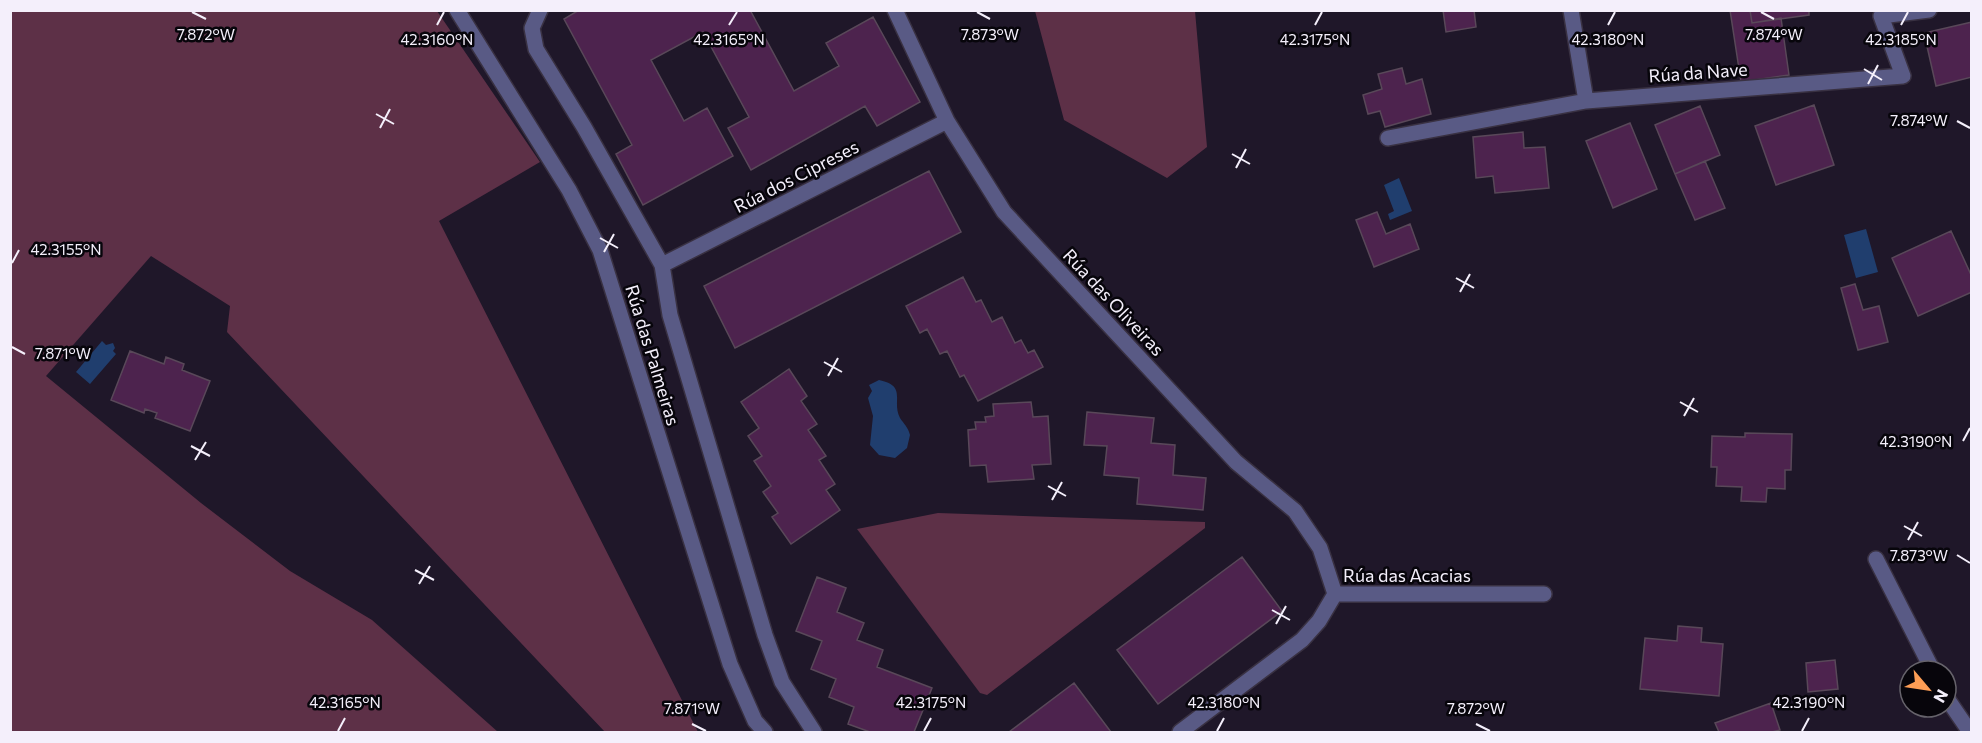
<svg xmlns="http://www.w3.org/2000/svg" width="1982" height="743" viewBox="0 0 1982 743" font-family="Commissioner,sans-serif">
	<rect width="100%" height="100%" fill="#1f1729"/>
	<path fill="#5d3047" d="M 10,11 L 437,11 L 540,162 L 439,221 L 698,732 L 605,732 L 227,332 L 230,306 L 151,256 L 46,376 L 201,503 L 290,571 L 372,620 L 498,732 L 11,732 Z
		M 1035,11 L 1195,11 L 1207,147 L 1167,178 L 1064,120 Z
		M 938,513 L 1205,522 L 1205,528 L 987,695 L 980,693 L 857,529 Z"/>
	<path fill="#203e6e" d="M 1399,178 L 1412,211 L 1390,220 L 1388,214 L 1394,211 L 1384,185 Z
		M 1866,229 L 1878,272 L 1856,278 L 1844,235 Z
		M 102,341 L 106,345 L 113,343 L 115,348 L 113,351 L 116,354 L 90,384 L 76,372 Z
		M 879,380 C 908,386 891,401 900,418 C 904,424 908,427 910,435 L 907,448 L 895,458 L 879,455 L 870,445 L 873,416 L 868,398 L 872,391 L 869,385 Z"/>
	<path fill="#4d234e" stroke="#594859" stroke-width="1.5" d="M 579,10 L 750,10 L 794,91 L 839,66 L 826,43 L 873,17 L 920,102 L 877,126 L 865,106 L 751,170 L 728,128 L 749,117 L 703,32 L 651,60 L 684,121 L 707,108 L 733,156 L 643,205 L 616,154 L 632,145 L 564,19 Z
		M 1443,10 L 1474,10 L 1476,27 L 1446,32 Z
		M 1730,10 L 1750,10 L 1752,23 L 1781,18 L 1789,75 L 1741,82 Z
		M 1750,10 L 1809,10 L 1809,15 L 1752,23 Z
		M 1972,22 L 1972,77 L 1936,86 L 1924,33 Z
		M 1402,68 L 1406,84 L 1422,79 L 1431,114 L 1385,127 L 1380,111 L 1368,114 L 1363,95 L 1382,89 L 1378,74 Z
		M 1814,105 L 1834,165 L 1776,185 L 1755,126 Z
		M 1700,106 L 1720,155 L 1675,174 L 1655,125 Z
		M 1630,123 L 1657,189 L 1613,208 L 1586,141 Z
		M 1523,132 L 1524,148 L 1545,147 L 1549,188 L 1495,193 L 1493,176 L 1476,178 L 1473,137 Z
		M 1705,161 L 1725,208 L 1695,220 L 1675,174 Z
		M 929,171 L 961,232 L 735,348 L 704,286 Z
		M 1377,212 L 1386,234 L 1410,224 L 1419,249 L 1374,267 L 1356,220 Z
		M 1951,231 L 1972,277 L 1972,292 L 1918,316 L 1892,258 Z
		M 963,277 L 976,302 L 981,300 L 992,322 L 1002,317 L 1015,343 L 1021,340 L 1028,353 L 1034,350 L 1043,367 L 978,401 L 964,375 L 960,377 L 947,351 L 940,354 L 927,329 L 920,333 L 906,306 Z
		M 1855,284 L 1863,310 L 1879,306 L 1888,342 L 1858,350 L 1841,288 Z
		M 130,351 L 164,364 L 166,357 L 184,364 L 182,370 L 210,381 L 190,431 L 155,418 L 157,413 L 145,409 L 144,413 L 111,400 Z
		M 789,369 L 807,396 L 801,401 L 817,424 L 808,430 L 826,456 L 819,460 L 835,484 L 826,490 L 840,510 L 791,544 L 772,517 L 778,513 L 763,492 L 771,486 L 754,461 L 762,456 L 748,436 L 759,428 L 741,402 Z
		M 1031,402 L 1033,417 L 1048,416 L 1051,464 L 1032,465 L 1034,479 L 988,482 L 986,465 L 970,466 L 968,430 L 976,429 L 975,422 L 986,422 L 985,417 L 994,416 L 993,404 Z
		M 1087,412 L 1154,418 L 1151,443 L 1175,445 L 1173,475 L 1206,478 L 1203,510 L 1137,504 L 1139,478 L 1104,475 L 1107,446 L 1084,445 Z
		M 1745,433 L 1792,434 L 1791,470 L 1785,470 L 1785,489 L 1767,488 L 1766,502 L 1741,501 L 1742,487 L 1716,486 L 1717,467 L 1711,467 L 1712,436 L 1745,437 Z
		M 1242,557 L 1282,611 L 1158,704 L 1117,650 Z
		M 817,577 L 846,588 L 837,612 L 864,623 L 857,640 L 883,650 L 877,667 L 932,688 L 914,732 L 870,732 L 848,724 L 854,707 L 829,697 L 836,679 L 811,669 L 822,641 L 796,631 Z
		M 1678,626 L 1702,628 L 1701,642 L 1723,644 L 1719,696 L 1640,689 L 1645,638 L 1677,641 Z
		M 1835,660 L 1838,689 L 1808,692 L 1806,663 Z
		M 1074,683 L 1111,732 L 1009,732 Z
		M 1771,703 L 1780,730 L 1772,732 L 1719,732 L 1715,723 Z"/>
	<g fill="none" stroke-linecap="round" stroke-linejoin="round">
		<g stroke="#393142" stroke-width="18">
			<path id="minor" d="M 457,10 L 569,190 L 600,250 L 730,664 L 755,721 L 765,732
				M 540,10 L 532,28 L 536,49 L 584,127 L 662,265 L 670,315 L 765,635 L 782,682 L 814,732
				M 895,10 L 947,121 L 1004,212 L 1236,462 L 1295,511 L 1320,548 L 1335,594
				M 1571,10 L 1586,101
				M 1388,138 L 1586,101 L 1903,76 L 1881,16 L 1929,10
				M 662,265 L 947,121
				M 1876,559 L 1933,671
				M 1946,697 L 1970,732
				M 1180,732 L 1302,640 L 1319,621 L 1335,594 L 1544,594"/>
		</g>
		<use href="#minor" stroke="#595a85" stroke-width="15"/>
	</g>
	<path fill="none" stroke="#f4effb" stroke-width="2" d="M 192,12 L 206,19M 977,12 L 990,19M 1761,12 L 1774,19M 437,25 L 444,12M 729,25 L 737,12M 1315,25 L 1322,12M 1608,25 L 1615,12M 1901,25 L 1908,12M 1864,69 L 1882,80M 1868,84 L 1878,65M 376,114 L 394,124M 1957,121 L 1970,128M 380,128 L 390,109M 1232,154 L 1250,164M 1236,168 L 1246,149M 600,238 L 618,248M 604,252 L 614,234M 12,263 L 19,250M 1456,278 L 1474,288M 1460,292 L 1470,274M 12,347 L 25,354M 824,362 L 842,372M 828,376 L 838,358M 1680,402 L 1698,412M 1684,416 L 1694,398M 1963,441 L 1970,428M 191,446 L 210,456M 195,460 L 206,442M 1048,486 L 1066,496M 1052,500 L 1062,482M 1904,526 L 1922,536M 1908,540 L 1918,522M 1957,555 L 1970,563M 415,570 L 434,580M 419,584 L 430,566M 1272,610 L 1290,620M 1276,624 L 1286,606M 692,724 L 706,731M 1476,724 L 1490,731M 338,731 L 345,718M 924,731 L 931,718M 1217,731 L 1224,718M 1802,731 L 1809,718"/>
	<g text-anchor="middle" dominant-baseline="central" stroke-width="5" stroke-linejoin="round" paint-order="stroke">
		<g font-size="18" fill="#f4effb" stroke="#07050b">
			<text transform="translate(1698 72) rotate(-4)">Rúa da Nave</text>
			<text transform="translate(796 176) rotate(-27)">Rúa dos Cipreses</text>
			<text transform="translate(1114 302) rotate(47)">Rúa das Oliveiras</text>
			<text transform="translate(653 355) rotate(73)">Rúa das Palmeiras</text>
			<text x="1407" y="575">Rúa das Acacias</text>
		</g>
	</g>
	<g font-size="15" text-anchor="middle" fill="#f4effb" stroke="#07050b" stroke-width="5" stroke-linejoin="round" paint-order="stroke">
		<text x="1774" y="40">7.874°W</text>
		<text x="206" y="40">7.872°W</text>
		<text x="990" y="40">7.873°W</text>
		<text x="437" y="45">42.3160°N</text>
		<text x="729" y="45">42.3165°N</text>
		<text x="1315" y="45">42.3175°N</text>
		<text x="1608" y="45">42.3180°N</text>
		<text x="1901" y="45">42.3185°N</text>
		<text x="1919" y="126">7.874°W</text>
		<text x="66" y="255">42.3155°N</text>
		<text x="63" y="359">7.871°W</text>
		<text x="1916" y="447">42.3190°N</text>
		<text x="1919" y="561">7.873°W</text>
		<text x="345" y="708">42.3165°N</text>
		<text x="931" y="708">42.3175°N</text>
		<text x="1224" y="708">42.3180°N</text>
		<text x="1809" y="708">42.3190°N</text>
		<text x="692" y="714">7.871°W</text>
		<text x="1476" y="714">7.872°W</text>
	</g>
	<rect width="1982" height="743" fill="none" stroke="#f4effb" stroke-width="24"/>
	<g transform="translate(1928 689) rotate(119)"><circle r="28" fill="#07050b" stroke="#66636b" stroke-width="1.5"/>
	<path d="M0-4.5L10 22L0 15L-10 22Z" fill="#fd9d55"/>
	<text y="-9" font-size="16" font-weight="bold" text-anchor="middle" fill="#f4effb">N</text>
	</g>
</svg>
